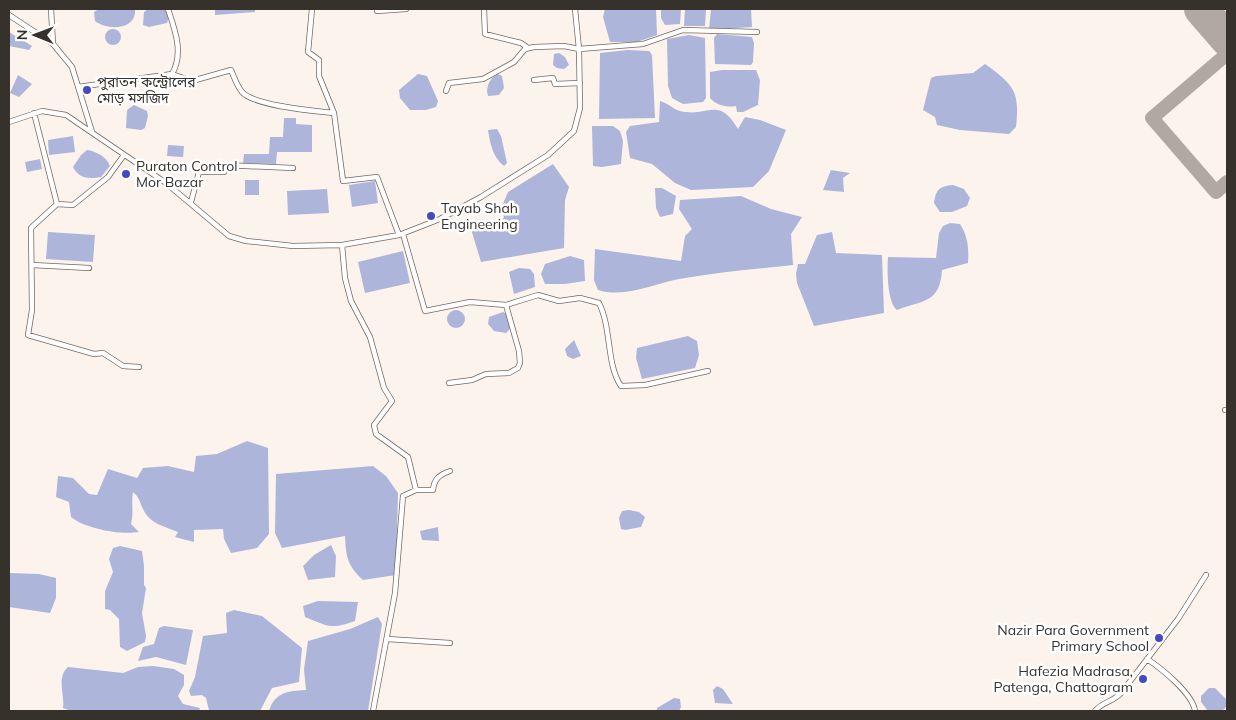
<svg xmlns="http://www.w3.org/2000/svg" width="1236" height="720" viewBox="0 0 1236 720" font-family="Mulish,'Noto Sans Bengali',sans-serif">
	<rect width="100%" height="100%" fill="#fdf3ed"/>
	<path fill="#adb5da" d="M 99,9 L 135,9 C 137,30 108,31 95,21 L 94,12 Z
		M 148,9 L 165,9 L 169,17 L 167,23 L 149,27 L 143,25 L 144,12 Z
		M 215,9 L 255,9 L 255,12 L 215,15 Z
		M 605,9 L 656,9 L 657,35 L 637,42 L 610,42 L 603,17 Z
		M 661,9 L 681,9 L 680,24 L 665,25 L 661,18 Z
		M 685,9 L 706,9 L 705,26 L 684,26 Z
		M 711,9 L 751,9 L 752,27 L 709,30 Z
		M105 37a8 8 0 1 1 16 0a8 8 0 1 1-16 0Z
		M 9,32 L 32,46 L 29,50 L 9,46 Z
		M 717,34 L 752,37 L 754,43 L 753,62 L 751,65 L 715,64 L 714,38 Z
		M 689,35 L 705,38 L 706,98 L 703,102 L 683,104 L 672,98 L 668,86 L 667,39 Z
		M 628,50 L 649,51 L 652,55 L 655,118 L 599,119 L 600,53 Z
		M 559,53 L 565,57 L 569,65 L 564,69 L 557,68 L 553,65 L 554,54 Z
		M 985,64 C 1014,85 1020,91 1016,127 L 1009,134 L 960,130 L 937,125 L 935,117 L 923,110 L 931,78 L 936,76 L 973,73 Z
		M 722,70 L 756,70 L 760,80 L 758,105 L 743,112 L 737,112 L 736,106 C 727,108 716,105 710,98 L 710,72 Z
		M 418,74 L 427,76 L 438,101 L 436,107 L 426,110 L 410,110 L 400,98 L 399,90 Z
		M 498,74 L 502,76 L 504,88 L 499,95 L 488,96 C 485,88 490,77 498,74 Z
		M 18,75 L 32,84 L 19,97 L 10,93 Z
		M 660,101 C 668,103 673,109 680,111 C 708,118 718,95 738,129 L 745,117 L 760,120 L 786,130 L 769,171 L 753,187 L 691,190 L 675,183 L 652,164 L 630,158 L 626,132 L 630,126 L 659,122 Z
		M 134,105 L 147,111 L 148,116 L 145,128 L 141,130 L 126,128 L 127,110 Z
		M 284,118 L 296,118 L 296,124 L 312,125 L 312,152 L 277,152 L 276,164 L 243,163 L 244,154 L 269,154 L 270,137 L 283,137 Z
		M 592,126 L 613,126 L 620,131 L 623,141 L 621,164 L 602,167 L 593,166 Z
		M 497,129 L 501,136 L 507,163 L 504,166 C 493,158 490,143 488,130 Z
		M 73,136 L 75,152 L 49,155 L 48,140 Z
		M 168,145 L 184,146 L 183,157 L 167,156 Z
		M 87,150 C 96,151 107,157 110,166 L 101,177 C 89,179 79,179 73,167 L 81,155 Z
		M 40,159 L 42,169 L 27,172 L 25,162 Z
		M 553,164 L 569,187 L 565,200 L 564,248 L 481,262 L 471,229 L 504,218 L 502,206 L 508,192 Z
		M 831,170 L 850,173 L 843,178 L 844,192 L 823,190 Z
		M 245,180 L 259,180 L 259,195 L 245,195 Z
		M 375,181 L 378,203 L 352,207 L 349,185 Z
		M 953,185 L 964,189 L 970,198 L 967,206 L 952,212 L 940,212 L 934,203 C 936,190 939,186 953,185 Z
		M 655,188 L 662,188 L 676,196 L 673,214 L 660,217 L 656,208 Z
		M 327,189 L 329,213 L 288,215 L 287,191 Z
		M 741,196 L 771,209 L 802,217 L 791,234 L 793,265 C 757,269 721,272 685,278 C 657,282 626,299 598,290 L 594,280 L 595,249 L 681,261 L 685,236 L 692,229 L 679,209 L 680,200 Z
		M 950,223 L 960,224 C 968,236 969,249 968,263 L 942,270 C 940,304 922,300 897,310 C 887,302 887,269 888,257 L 936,258 L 939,233 L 943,226 Z
		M 48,232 L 95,235 L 93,262 L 46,259 Z
		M 832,232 L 836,253 L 882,255 L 884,313 L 814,326 L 797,283 L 796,274 L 798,264 L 805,264 L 817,235 Z
		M 403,251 L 410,283 L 365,293 L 358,262 Z
		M 570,256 L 584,260 L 585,281 L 565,284 L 545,284 L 541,274 L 545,264 Z
		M 519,268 L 530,269 L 534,274 L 535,287 L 514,294 L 509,272 Z
		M447 319a9 9 0 1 1 18 0a9 9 0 1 1-18 0Z
		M 503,312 L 508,315 L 511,328 L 506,333 L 494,331 L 488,324 L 489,317 Z
		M 688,336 L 697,341 L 699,355 L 695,368 L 642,379 L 636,358 L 637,348 Z
		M 574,340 L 581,356 L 573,359 L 567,356 L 565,349 Z
		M 247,441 L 268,448 L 269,534 L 257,548 L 231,553 L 224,539 L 223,529 L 194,530 L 194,542 L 175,537 L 178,532 C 164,526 150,524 143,509 C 139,501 140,498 133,492 C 131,503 134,513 131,524 L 139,532 C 120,535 86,529 71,517 L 69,502 L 56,497 L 58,476 L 73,478 L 89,494 L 97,495 L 108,469 L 137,478 L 143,468 L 168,466 L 194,472 L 196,456 L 217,454 Z
		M 373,466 L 386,476 L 398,493 L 396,575 L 363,580 C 347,565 346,557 345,536 L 282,548 L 275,533 L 276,474 Z
		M 629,510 L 639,512 L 645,517 L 641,527 L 625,530 L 621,529 L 619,518 L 622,511 Z
		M 438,527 L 439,541 L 422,540 L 420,531 Z
		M 331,545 L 336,556 L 335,577 L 308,580 L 303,566 L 314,555 Z
		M 120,546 L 142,551 L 144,566 L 144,585 L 146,588 L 142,613 L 146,636 L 145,642 L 127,651 L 120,647 L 119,619 L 110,610 L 105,609 L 105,591 L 113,572 L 109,559 L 113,548 Z
		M 9,573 L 39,574 L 56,578 L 56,598 L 50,613 L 9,607 Z
		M 318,601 L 358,602 L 355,621 C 330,630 328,626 305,617 L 303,606 Z
		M 234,610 L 262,616 L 302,648 L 299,682 L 272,688 L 260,711 L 209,710 L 206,698 L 202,695 L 191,696 L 189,691 L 195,677 L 203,636 L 227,633 L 226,613 Z
		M 378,617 L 382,624 L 368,711 L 269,711 C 275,692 288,691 306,690 L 304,669 L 308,641 L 350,629 Z
		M 164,626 L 193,630 L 186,665 L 156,657 L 138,661 L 143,647 L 154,644 L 159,628 Z
		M 153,666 L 174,669 L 184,675 L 184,685 L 178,696 L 183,704 L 200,708 L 199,711 L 71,711 L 63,708 C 65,694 56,678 68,667 L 123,673 L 138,667 Z
		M 717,686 L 723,689 L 733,704 L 715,703 L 713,690 Z
		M 1209,688 L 1215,688 L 1227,700 L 1227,706 L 1222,711 L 1208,711 L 1201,702 L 1201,696 Z
		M 674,698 L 680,699 L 681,707 L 679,711 L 657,711 L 657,708 Z"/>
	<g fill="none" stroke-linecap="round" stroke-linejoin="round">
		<path stroke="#b1a8a2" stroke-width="14" d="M 1227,54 L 1152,118 L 1216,192 L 1227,182"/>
		<path stroke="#b1a8a2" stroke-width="34" d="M 1201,9 L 1227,39"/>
		<g stroke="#75675e" stroke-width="6">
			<path id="street" d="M 51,9 L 53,44
				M 168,9 C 175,30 184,53 172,74
				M 312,9 L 308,52 L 319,60 L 319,76 L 334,113 L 343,181 L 377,177 L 399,235
				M 377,9 L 377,11 L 406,9
				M 484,9 L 485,34 L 521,43 L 528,48
				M 9,15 L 53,44 L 72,67 L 92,132
				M 534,80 L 553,78 L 555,84 L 580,83
				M 78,87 L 172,74 L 192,81 L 231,70 C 234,77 237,86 242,92 C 254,106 315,111 334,113
				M 446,91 L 449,83 L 483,79 L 514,62 L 525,49 L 534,47 L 564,46 L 579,49 L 643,44 L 683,30 L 757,32
				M 34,113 L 57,204
				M 9,122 L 42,111 L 66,115 L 166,183 L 229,236 L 246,241 L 293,246 L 342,245 L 399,235 L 440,219 L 481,197 L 548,155 L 574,131 L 580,108 L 579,49 L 575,9
				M 124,155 L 108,177 L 73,205 L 57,204 L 31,228 L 32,310 L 28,335 L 94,354 L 103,353 L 123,366 L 139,367
				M 191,202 L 199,172 L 224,172 L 224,165 L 293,168
				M 403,234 L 425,311 L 470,302 L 506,305 L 538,295 L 559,301 L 580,298 L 599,303 C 612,329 606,364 621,386 L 645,385 L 708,371
				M 342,245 L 345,278 L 351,301 L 370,337 L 384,388 L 392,401 L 374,425 L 376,434 L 408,457 L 416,490
				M 32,265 L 89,268
				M 449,383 L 472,380 L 486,374 L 509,373 L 518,368 L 520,363 L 519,351 L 506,305
				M 1225,410 L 1227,410
				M 387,639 L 450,643
				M 1147,659 C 1161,668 1193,694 1195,711
				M 373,711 L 395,593 L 403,496 L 416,490 L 433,490 C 434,479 439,475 450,471
				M 1095,711 C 1102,702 1113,702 1121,693 L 1178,619 L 1206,575"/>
		</g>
		<use href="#street" stroke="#fff" stroke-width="4.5"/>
	</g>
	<g fill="#444abf" stroke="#fff" stroke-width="2">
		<circle cx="87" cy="90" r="5"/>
		<circle cx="126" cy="174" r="5"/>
		<circle cx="431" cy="216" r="5"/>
		<circle cx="1159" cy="638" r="5"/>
		<circle cx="1143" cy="679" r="5"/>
	</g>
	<g text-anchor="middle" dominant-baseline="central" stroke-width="5" stroke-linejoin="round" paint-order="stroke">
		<g font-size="14" fill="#37312c" stroke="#fff" text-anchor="start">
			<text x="97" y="82">পুরাতন কন্ট্রোলের<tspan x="97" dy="16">মোড় মসজিদ</tspan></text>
			<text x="136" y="166">Puraton Control<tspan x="136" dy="16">Mor Bazar</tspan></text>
			<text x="441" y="208">Tayab Shah<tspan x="441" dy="16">Engineering</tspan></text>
			<text x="1149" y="630" text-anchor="end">Nazir Para Government<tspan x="1149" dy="16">Primary School</tspan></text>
			<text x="1133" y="671" text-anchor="end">Hafezia Madrasa,<tspan x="1133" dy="16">Patenga, Chattogram</tspan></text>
		</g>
	</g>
	<rect width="1236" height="720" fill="none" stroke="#37312c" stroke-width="20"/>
	<g transform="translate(35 35) rotate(271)" stroke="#ffffff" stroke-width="4" paint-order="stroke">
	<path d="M0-4L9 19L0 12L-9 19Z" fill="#37312c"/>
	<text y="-8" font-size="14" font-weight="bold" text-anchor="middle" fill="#37312c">N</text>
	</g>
</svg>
